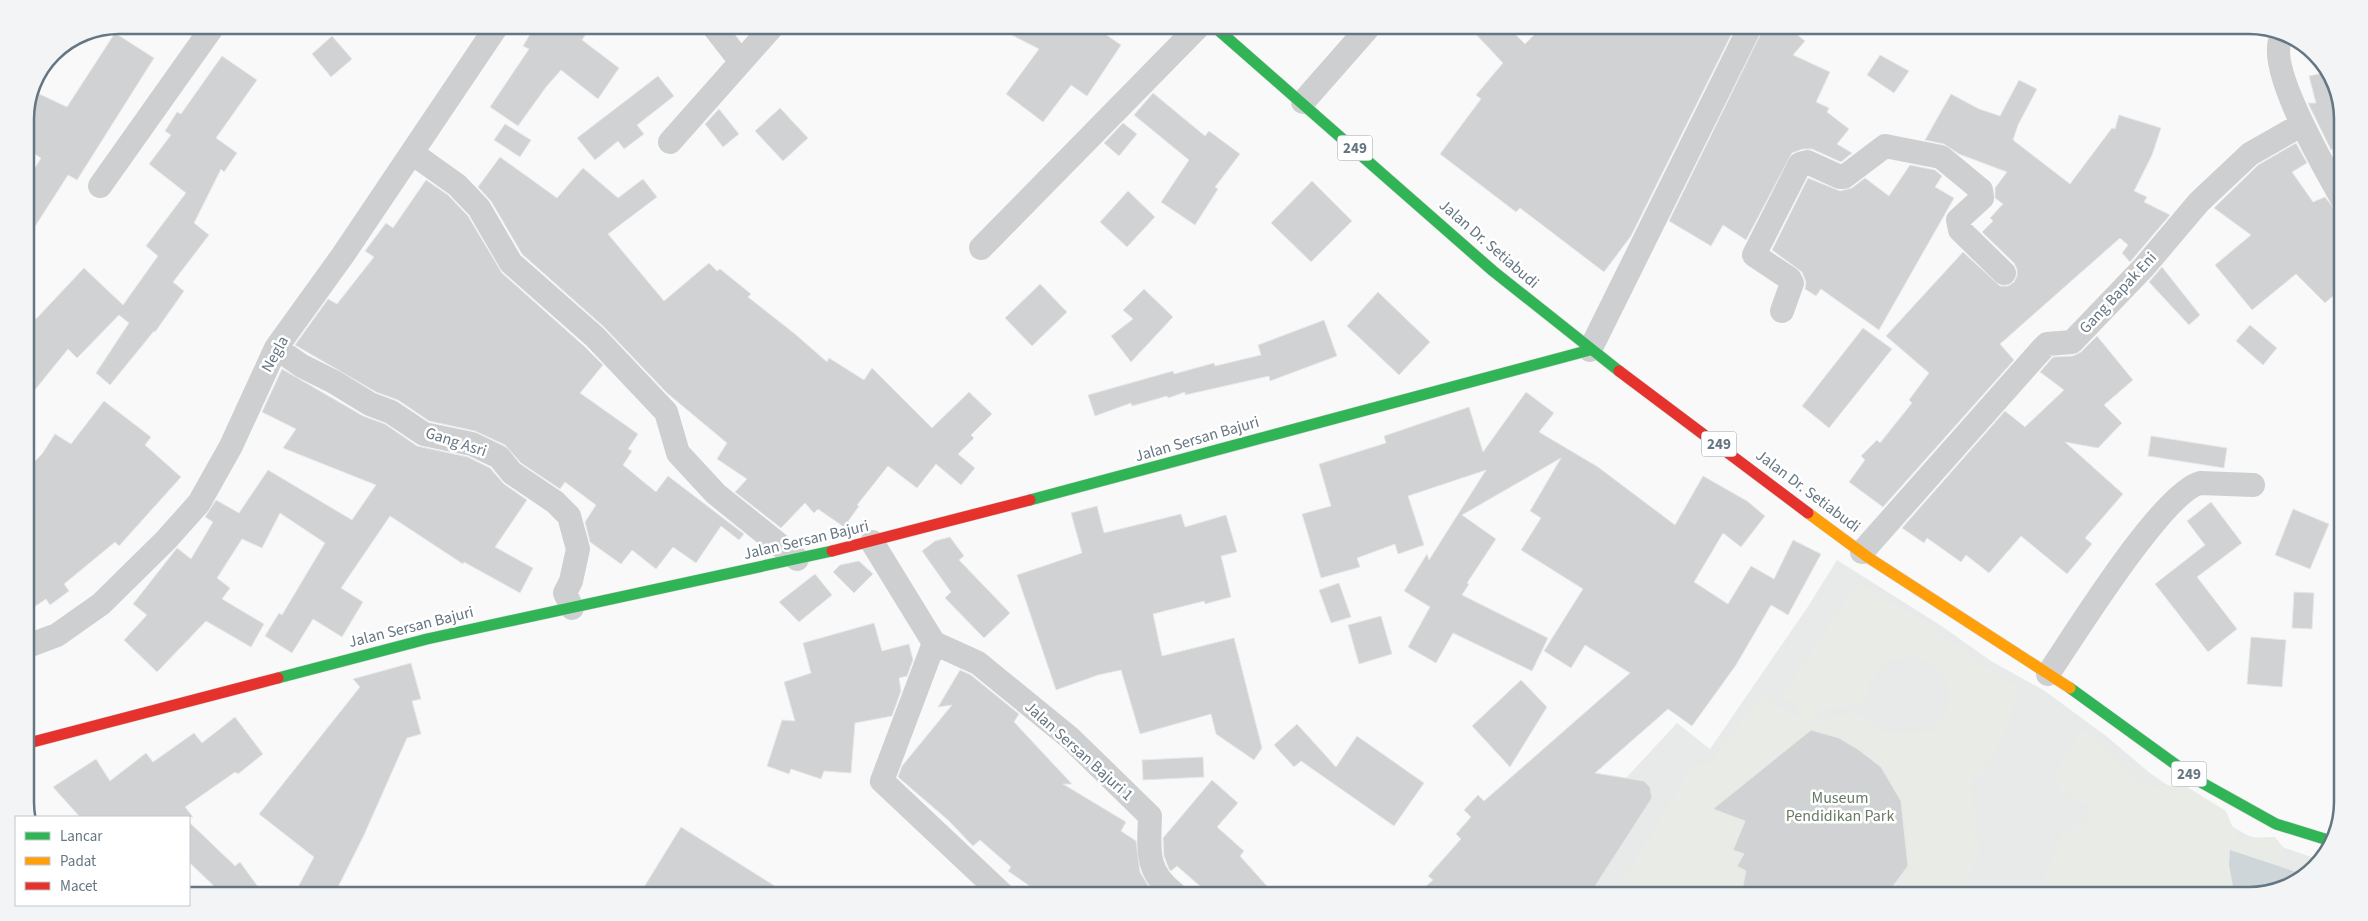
<svg xmlns="http://www.w3.org/2000/svg" width="2368" height="921" viewBox="0 0 2368 921" font-family="'Source Sans 3',sans-serif">
	<rect width="100%" height="100%" fill="#f9f9f9"/>
	<path fill="#e8e9e9" d="M 1837,560 L 1943,627 L 1991,661 L 2045,691 L 2106,736 L 2150,773 L 2200,808 L 2247,835 L 2317,859 L 2301,880 L 2249,896 L 1514,894 L 1559,850 L 1677,723 L 1710,749 L 1807,608 Z"/>
	<path fill="#e8ebe6" fill-rule="evenodd" d="M 1857,583 L 1926,622 L 1945,639 L 1962,648 L 1977,661 L 2019,687 C 2007,726 2002,753 1971,782 L 1980,850 L 1961,895 L 1621,895 L 1616,892 L 1690,770 L 1700,764 L 1709,763 L 1760,695 L 1798,718 L 1798,709 L 1791,701 L 1780,699 ZM 1915,657 C 1922,661 1931,663 1936,668 C 1960,687 1948,714 1931,732 L 1888,733 L 1855,711 L 1809,725 L 1822,709 L 1857,705 L 1867,701 L 1869,685 L 1879,671 L 1893,659 Z
		M 2081,728 C 2103,742 2120,760 2136,782 L 2157,786 L 2184,785 L 2226,811 L 2237,838 L 2275,837 L 2283,847 L 2277,864 L 2249,896 L 2038,895 L 2061,834 L 2071,834 L 2074,827 L 2087,821 L 2088,806 L 2062,791 L 2054,780 L 2063,759 Z"/>
	<path fill="#ced6d9" d="M 2230,850 L 2305,875 L 2301,880 L 2249,896 L 2235,896 L 2229,865 Z"/>
	<path fill="#d0d2d3" stroke="#e8e8e8" d="M 535,26 L 591,26 L 582,40 L 619,68 L 598,99 L 561,70 L 546,87 L 518,126 L 490,107 L 529,49 L 523,46 Z
		M 996,27 L 1095,27 L 1121,45 L 1087,96 L 1071,85 L 1043,122 L 1006,94 L 1039,49 Z
		M 1470,28 L 1509,28 L 1525,44 L 1541,28 L 1734,29 L 1631,236 L 1604,272 L 1520,208 L 1516,212 L 1440,154 L 1481,99 L 1476,95 L 1503,63 Z
		M 1763,29 L 1790,29 L 1805,41 L 1793,55 L 1830,72 L 1816,102 L 1829,108 L 1827,112 L 1849,129 L 1837,144 L 1852,153 L 1841,162 L 1812,149 L 1803,149 L 1792,153 L 1746,240 L 1723,225 L 1711,246 L 1669,221 Z
		M 115,33 L 154,58 L 77,180 L 68,175 L 25,242 L 25,184 L 41,158 L 25,148 L 25,113 L 35,92 L 67,107 Z
		M 332,36 L 352,59 L 331,77 L 312,54 Z
		M 1880,55 L 1909,71 L 1894,93 L 1867,75 Z
		M 222,56 L 257,80 L 216,138 L 237,153 L 224,172 L 221,169 L 194,223 L 209,235 L 173,282 L 184,291 L 155,332 L 154,331 L 110,385 L 96,373 L 129,323 L 119,315 L 77,358 L 68,349 L 25,402 L 25,304 L 36,319 L 84,268 L 123,305 L 158,256 L 146,246 L 186,193 L 149,164 L 171,135 L 165,131 L 177,112 L 181,114 Z
		M 2327,72 L 2343,113 L 2343,143 L 2331,150 L 2308,103 L 2316,103 L 2309,76 Z
		M 658,76 L 674,96 L 637,125 L 644,134 L 624,149 L 618,141 L 595,160 L 577,138 Z
		M 2019,80 L 2037,89 L 2018,125 L 2013,140 L 2070,184 L 2112,128 L 2115,129 L 2119,115 L 2161,128 L 2152,155 L 2134,191 L 2147,197 L 2144,202 L 2170,215 L 2130,262 L 2122,253 L 2128,245 L 2120,238 L 2000,344 L 2014,360 L 1883,507 L 1849,482 L 1865,460 L 1861,456 L 1877,440 L 1880,443 L 1912,403 L 1909,400 L 1929,373 L 1886,336 L 1963,252 L 2000,286 L 2008,286 L 2014,282 L 2017,276 L 2017,269 L 2014,263 L 1982,232 L 1993,221 L 1990,218 L 2003,204 L 1995,198 L 1995,188 L 2007,172 L 1959,154 L 1944,144 L 1925,140 L 1951,94 L 1979,109 L 2000,116 Z
		M 1153,93 L 1205,136 L 1209,131 L 1240,154 L 1215,187 L 1218,189 L 1195,225 L 1161,202 L 1189,160 L 1134,115 Z
		M 780,108 L 808,138 L 783,161 L 755,131 Z
		M 719,109 L 739,134 L 723,147 L 705,124 Z
		M 1123,123 L 1137,134 L 1119,156 L 1104,143 Z
		M 505,124 L 531,140 L 520,157 L 494,140 Z
		M 2296,143 L 2307,163 L 2292,172 L 2313,202 L 2325,197 L 2335,210 L 2342,213 L 2342,288 L 2325,303 L 2296,274 L 2252,310 L 2215,265 L 2251,235 L 2214,208 L 2258,165 Z
		M 500,157 L 557,198 L 583,168 L 618,198 L 643,179 L 657,197 L 608,234 L 664,301 L 709,263 L 717,271 L 720,269 L 751,294 L 748,297 L 795,334 L 827,362 L 829,358 L 864,380 L 872,368 L 932,428 L 969,392 L 992,414 L 971,435 L 974,438 L 958,454 L 975,468 L 961,485 L 936,464 L 917,488 L 888,466 L 857,505 L 859,506 L 844,527 L 818,509 L 814,513 L 805,503 L 781,528 L 735,492 L 747,479 L 717,459 L 727,443 L 667,393 L 604,327 L 522,254 L 491,201 L 478,187 Z
		M 1910,165 L 1935,170 L 1942,176 L 1935,187 L 1954,198 L 1879,330 L 1821,289 L 1816,296 L 1805,289 L 1806,282 L 1802,272 L 1772,250 L 1808,178 L 1840,191 L 1852,188 L 1865,178 L 1889,196 Z
		M 426,180 L 448,195 L 468,216 L 502,273 L 585,347 L 603,365 L 580,393 L 638,434 L 628,449 L 632,451 L 623,465 L 656,492 L 668,476 L 744,534 L 739,540 L 721,526 L 696,563 L 673,547 L 656,569 L 632,550 L 621,564 L 590,542 L 585,522 L 596,505 L 565,482 L 560,489 L 521,463 L 505,445 L 475,431 L 429,421 L 398,400 L 376,392 L 295,345 L 328,299 L 337,304 L 374,257 L 365,251 L 386,223 L 393,228 Z
		M 1312,181 L 1352,221 L 1311,262 L 1271,223 Z
		M 1128,191 L 1155,217 L 1127,247 L 1100,222 Z
		M 2162,267 L 2200,315 L 2189,325 L 2149,282 Z
		M 1040,284 L 1067,312 L 1032,346 L 1005,318 Z
		M 1144,289 L 1173,317 L 1131,362 L 1111,336 L 1133,319 L 1123,310 Z
		M 1378,292 L 1430,342 L 1399,375 L 1347,326 Z
		M 1324,320 L 1337,356 L 1270,381 L 1269,376 L 1185,395 L 1185,392 L 1168,398 L 1167,396 L 1132,406 L 1131,403 L 1095,416 L 1088,395 L 1173,371 L 1174,374 L 1214,363 L 1215,366 L 1261,355 L 1258,345 Z
		M 2250,325 L 2277,348 L 2263,365 L 2236,341 Z
		M 1863,328 L 1892,349 L 1829,428 L 1802,406 Z
		M 2097,336 L 2133,380 L 2104,405 L 2122,423 L 2098,448 L 2065,442 L 2123,494 L 2085,538 L 2092,544 L 2067,574 L 2021,536 L 1989,573 L 1966,555 L 1961,562 L 1927,538 L 1924,543 L 1902,528 L 2005,411 L 2025,427 L 2064,390 L 2040,372 L 2053,357 L 2073,356 L 2081,352 Z
		M 282,369 L 363,416 L 385,424 L 417,446 L 468,457 L 490,468 L 504,484 L 527,500 L 495,547 L 533,568 L 520,593 L 464,562 L 463,564 L 390,516 L 341,588 L 363,602 L 342,637 L 313,619 L 292,653 L 265,636 L 279,613 L 282,615 L 325,543 L 280,513 L 262,548 L 242,539 L 217,578 L 230,588 L 222,599 L 264,624 L 251,647 L 206,621 L 157,672 L 124,640 L 147,615 L 133,604 L 177,548 L 191,559 L 213,522 L 205,517 L 216,500 L 239,513 L 268,470 L 352,520 L 376,485 L 283,448 L 296,429 L 262,412 Z
		M 1526,392 L 1554,413 L 1539,432 L 1598,467 L 1675,525 L 1703,476 L 1747,501 L 1765,516 L 1741,547 L 1723,533 L 1694,582 L 1728,604 L 1751,566 L 1774,579 L 1793,540 L 1821,554 L 1788,615 L 1771,605 L 1736,665 L 1692,726 L 1668,709 L 1595,773 L 1644,781 L 1650,787 L 1652,798 L 1590,894 L 1417,894 L 1433,880 L 1428,876 L 1461,839 L 1456,834 L 1471,817 L 1464,810 L 1478,795 L 1484,801 L 1630,673 L 1585,645 L 1571,668 L 1544,651 L 1583,589 L 1521,550 L 1541,518 L 1530,511 L 1561,458 L 1462,515 L 1496,539 L 1467,583 L 1469,584 L 1462,595 L 1548,638 L 1532,671 L 1453,633 L 1436,663 L 1408,647 L 1430,607 L 1404,591 L 1427,554 L 1429,560 L 1486,470 L 1408,496 L 1424,545 L 1398,554 L 1395,544 L 1357,558 L 1360,567 L 1321,578 L 1302,514 L 1331,506 L 1319,464 L 1386,443 L 1384,436 L 1469,407 L 1483,452 Z
		M 104,401 L 151,437 L 145,445 L 181,477 L 119,546 L 115,542 L 64,584 L 69,591 L 50,605 L 46,599 L 25,613 L 25,471 L 42,454 L 55,434 L 71,444 Z
		M 2151,436 L 2227,448 L 2224,468 L 2148,456 Z
		M 2211,502 L 2242,543 L 2197,577 L 2237,629 L 2208,652 L 2155,584 L 2205,545 L 2187,521 Z
		M 1097,506 L 1104,533 L 1181,514 L 1185,527 L 1226,515 L 1237,552 L 1221,556 L 1231,597 L 1205,604 L 1204,601 L 1153,614 L 1162,656 L 1234,638 L 1262,748 L 1254,760 L 1216,734 L 1211,714 L 1140,734 L 1121,670 L 1098,675 L 1056,690 L 1017,575 L 1082,553 L 1071,513 Z
		M 2293,509 L 2329,524 L 2310,569 L 2275,555 Z
		M 950,537 L 964,556 L 959,560 L 1010,613 L 984,638 L 945,598 L 951,592 L 922,551 L 935,541 Z
		M 859,561 L 873,574 L 854,593 L 833,572 L 840,565 Z
		M 815,574 L 832,595 L 799,622 L 779,602 Z
		M 1339,583 L 1351,617 L 1331,623 L 1319,590 Z
		M 2294,592 L 2314,593 L 2312,629 L 2292,628 Z
		M 1381,616 L 1392,654 L 1359,664 L 1348,625 Z
		M 874,623 L 882,651 L 909,644 L 913,660 L 907,676 L 899,678 L 901,691 L 892,716 L 855,723 L 851,773 L 824,771 L 821,779 L 791,769 L 789,774 L 767,766 L 782,720 L 795,721 L 784,682 L 811,673 L 803,643 Z
		M 2251,637 L 2286,640 L 2282,687 L 2247,684 Z
		M 411,663 L 421,699 L 412,701 L 421,734 L 407,738 L 364,835 L 336,891 L 296,891 L 314,857 L 259,814 L 360,687 L 353,679 Z
		M 960,670 L 971,675 L 1019,714 L 1014,722 L 1072,784 L 1063,784 L 1126,822 L 1121,831 L 1136,841 L 1140,872 L 1151,890 L 1147,893 L 1027,893 L 1031,887 L 1008,871 L 1011,867 L 980,840 L 973,846 L 948,820 L 898,777 L 902,766 L 952,705 L 938,707 Z
		M 1521,680 L 1547,707 L 1510,767 L 1472,726 Z
		M 235,717 L 263,754 L 238,774 L 235,772 L 185,807 L 193,817 L 80,817 L 53,787 L 96,759 L 110,781 L 146,753 L 153,762 L 194,733 L 202,743 Z
		M 1297,724 L 1336,767 L 1357,736 L 1424,783 L 1394,826 L 1301,761 L 1294,767 L 1274,745 Z
		M 1811,730 L 1839,738 L 1859,750 L 1881,767 L 1901,801 L 1908,866 L 1890,890 L 1852,891 L 1852,895 L 1741,895 L 1746,871 L 1737,866 L 1744,854 L 1733,850 L 1745,821 L 1713,809 Z
		M 1203,757 L 1204,777 L 1143,780 L 1142,760 Z
		M 1212,780 L 1238,803 L 1217,827 L 1244,851 L 1240,856 L 1274,894 L 1209,894 L 1177,866 L 1171,871 L 1169,869 L 1164,856 L 1163,838 Z
		M 189,822 L 235,866 L 240,862 L 261,891 L 219,891 L 189,862 Z
		M 681,827 L 786,893 L 641,892 Z"/>
	<g fill="none" stroke-linecap="round" stroke-linejoin="round">
		<g stroke="#d5d6d7" stroke-width="12">
			<path id="fast" d="M 1216,28 L 1493,271 L 1619,371
				M 1030,500 L 1590,350
				M 278,678 L 427,639 L 832,551
				M 2070,688 L 2197,780 L 2276,824 L 2331,841"/>
		</g>
		<g stroke="#d5d6d7" stroke-width="12">
			<path id="slow" d="M 1808,513 L 1869,558 L 2070,688"/>
		</g>
		<g stroke="#d5d6d7" stroke-width="12">
			<path id="jam" d="M 1619,371 L 1808,513
				M 832,551 L 1030,500
				M 25,744 L 278,678"/>
		</g>
		<path stroke="#cecfd0" stroke-width="24" d="M 713,26 L 741,62
			M 2284,33 C 2260,60 2327,171 2342,199
			M 1303,102 L 1368,28
			M 670,142 L 772,27
			M 412,153 L 457,185 L 479,208 L 511,263 L 595,337 L 666,412 L 678,453 L 716,494 L 797,559
			M 100,186 L 214,25
			M 981,248 L 1197,28
			M 1782,311 L 1792,283 L 1790,279 L 1754,255 L 1800,164 L 1807,162 L 1840,177 L 1844,177 L 1885,146 L 1941,157 L 1981,190 L 1982,198 L 1958,220 L 1960,230 L 2004,273
			M 276,348 L 302,366 L 334,382 L 370,404 L 391,412 L 424,434 L 472,444 L 499,457 L 512,473 L 555,502 L 569,516 L 578,549 L 571,581 L 565,593 L 572,608
			M 1590,350 L 1749,29
			M 872,542 L 934,643
			M 1862,552 L 2042,349 L 2047,344 L 2072,342 L 2144,267 L 2199,202 L 2250,154 L 2301,125
			M 934,643 L 978,663 L 1070,738 L 1150,816 C 1149,850 1145,871 1174,893
			M 934,643 L 882,781 L 1001,893
			M 25,647 L 57,635 L 101,604 L 166,540 L 199,503 L 231,446 L 276,348 L 343,255 L 497,26
			M 2048,674 C 2074,636 2162,493 2200,483 L 2253,485"/>
		<use href="#fast" stroke="#30b455" stroke-width="11"/>
		<use href="#slow" stroke="#ff9f0a" stroke-width="11"/>
		<use href="#jam" stroke="#e5322d" stroke-width="11"/>
	</g>
	<g text-anchor="middle" dominant-baseline="central" stroke-width="5" stroke-linejoin="round" paint-order="stroke">
		<g fill="#fff" stroke="#939fa8" stroke-width="1">
			<rect x="1337.5" y="135.5" width="35" height="25" rx="4"/>
			<rect x="1701.5" y="431.5" width="35" height="25" rx="4"/>
			<rect x="2171.5" y="761.5" width="35" height="25" rx="4"/>
		</g>
		<g font-size="15" font-weight="bold" fill="#657683">
			<text x="1355" y="148">249</text>
			<text x="1719" y="444">249</text>
			<text x="2189" y="774">249</text>
		</g>
		<g font-size="16" fill="#657683" stroke="#fff">
			<text transform="translate(1489 244) rotate(41)">Jalan Dr. Setiabudi</text>
			<text transform="translate(2118 293) rotate(-47)">Gang Bapak Eni</text>
			<text transform="translate(275 354) rotate(-61)">Negla</text>
			<text transform="translate(1197 439) rotate(-16)">Jalan Sersan Bajuri</text>
			<text transform="translate(456 442) rotate(18)">Gang Asri</text>
			<text transform="translate(1808 491) rotate(37)">Jalan Dr. Setiabudi</text>
			<text transform="translate(806 540) rotate(-13)">Jalan Sersan Bajuri</text>
			<text transform="translate(411 627) rotate(-14)">Jalan Sersan Bajuri</text>
			<text transform="translate(1079 751) rotate(42)">Jalan Sersan Bajuri 1</text>
		</g>
		<g font-size="16" fill="#687a64" stroke="#fff">
			<text x="1840" y="798">Museum<tspan x="1840" dy="18">Pendidikan Park</tspan></text>
		</g>
	</g>
	<path d="M0 0H2368V921H0ZM119 34H2249A85 85 0 0 1 2334 119V802A85 85 0 0 1 2249 887H119A85 85 0 0 1 34 802V119A85 85 0 0 1 119 34Z" fill="#f3f4f5" fill-rule="evenodd"/>
	<path fill="none" stroke="#657683" stroke-width="2.5" d="M119 34H2249A85 85 0 0 1 2334 119V802A85 85 0 0 1 2249 887H119A85 85 0 0 1 34 802V119A85 85 0 0 1 119 34Z"/>
	<rect x="15" y="816" width="175" height="90" fill="#ffffff" stroke="#c1c8cd"/>
	<rect x="25" y="832" width="25" height="8" fill="#30b455" stroke="#c1c8cd"/>
	<text x="60" y="841" font-size="15" fill="#657683">Lancar</text>
	<rect x="25" y="857" width="25" height="8" fill="#ff9f0a" stroke="#c1c8cd"/>
	<text x="60" y="866" font-size="15" fill="#657683">Padat</text>
	<rect x="25" y="882" width="25" height="8" fill="#e5322d" stroke="#c1c8cd"/>
	<text x="60" y="891" font-size="15" fill="#657683">Macet</text>
</svg>
